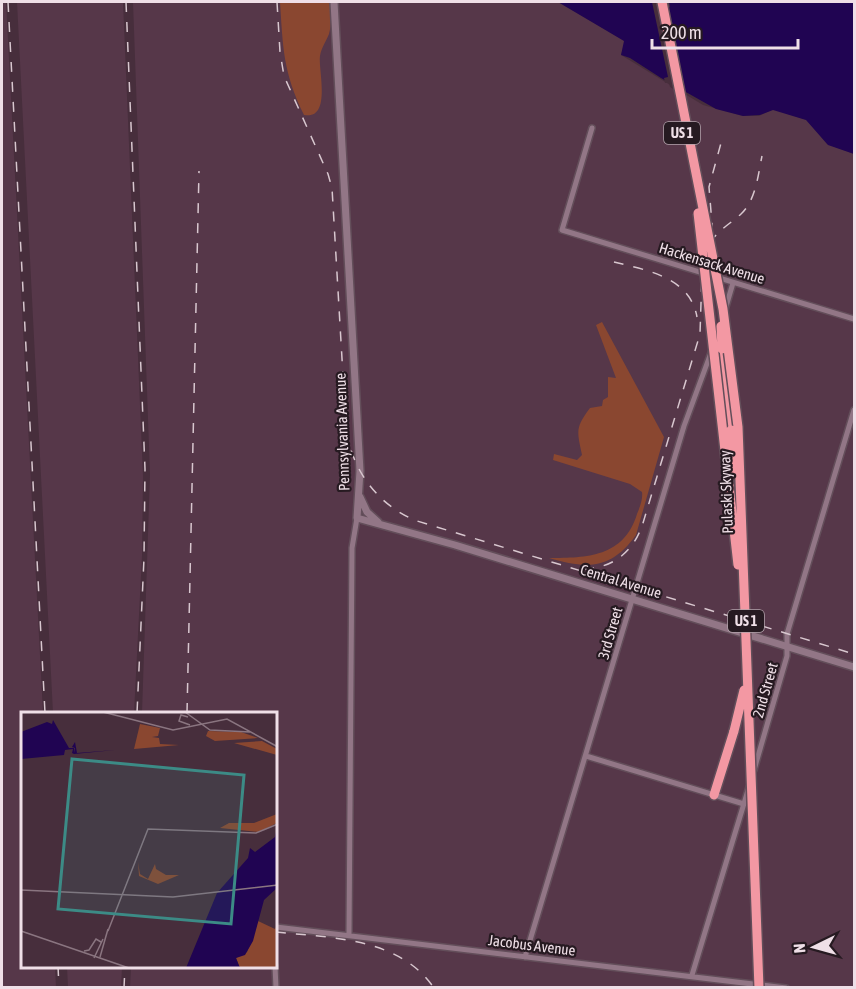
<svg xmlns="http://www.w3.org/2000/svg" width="856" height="989" viewBox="0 0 856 989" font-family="'Asap Condensed',sans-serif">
	<rect width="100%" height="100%" fill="#472e3c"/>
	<path fill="#563749" d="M 2,2 L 6,2 L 43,713 L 22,713 L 22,966 L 55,967 L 56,987 L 3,987 L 2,978 Z
		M 17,2 L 123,2 L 143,476 L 142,556 L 134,713 L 53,713 Z
		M 133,2 L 558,2 L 625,41 L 621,55 L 703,105 L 743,116 L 759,116 L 773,109 L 807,120 L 827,144 L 854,154 L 854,987 L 130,988 L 131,967 L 276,966 L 276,713 L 142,713 L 150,474 Z
		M 67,967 L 122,967 L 121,987 L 68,987 Z"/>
	<path fill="#8a4730" d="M 280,2 L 330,2 C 330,12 332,24 329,34 C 326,41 321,49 320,56 C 318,70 332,120 304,115 C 283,72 283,48 280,2 Z
		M 602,322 L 664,437 L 636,535 C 611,570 587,569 549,558 C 587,558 624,557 637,514 C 640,507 643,499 642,492 L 630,484 L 553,460 L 554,454 L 577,460 L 582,455 C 577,431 575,428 590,408 L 602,406 L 603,400 L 608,397 L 608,377 L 616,378 L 596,325 Z"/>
	<path fill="#200452" d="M 558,2 L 854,2 L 854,154 L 828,145 L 806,120 L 773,110 L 760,115 L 743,116 L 716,109 L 661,78 L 630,58 L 621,55 L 624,41 Z"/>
	<path fill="#472e3c" d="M 652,2 L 669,2 L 670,7 L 668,8 L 685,96 L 670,87 L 669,83 L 665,83 L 664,78 L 668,77 Z"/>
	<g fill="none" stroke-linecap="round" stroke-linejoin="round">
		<g stroke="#634e5a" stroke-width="8">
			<path id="street" d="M 592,128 L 562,230 L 854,319
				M 725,310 L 733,283
				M 586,756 L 744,804
				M 754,770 L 787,656 L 787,634 L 854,410
				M 276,927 L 786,988
				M 349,934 L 352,548 L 357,518
				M 525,957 L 684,426 L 712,350
				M 275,966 L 276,988
				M 692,975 L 749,787"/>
		</g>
		<g stroke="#634e5a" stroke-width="10">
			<path id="secondary" d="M 334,2 L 360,471 L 357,518 L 455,545 L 854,667
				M 360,497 L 367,512 L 378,522"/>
		</g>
		<g stroke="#634e5a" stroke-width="12">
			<path id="highway" d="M 722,349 L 731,430
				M 714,795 L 734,731"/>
		</g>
		<use href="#street" stroke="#927686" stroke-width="5"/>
		<use href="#secondary" stroke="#927686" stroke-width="7"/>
		<use href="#highway" stroke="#f398a3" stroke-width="9"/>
		<path stroke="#d8c7cf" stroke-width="1.5" stroke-dasharray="10 10" stroke-linecap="butt" d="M 8,2 L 45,713
			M 126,2 L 145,469 L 144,558 L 137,713
			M 277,2 L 280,52 L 284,76 L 328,174 L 332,188 L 346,427 C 351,469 377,505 417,521 L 854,654
			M 710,243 C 718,230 730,224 741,214 C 756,200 758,175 762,156
			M 614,262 C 646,270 690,277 697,317
			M 584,569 C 614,568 634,551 643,523 L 700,334 L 702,272 L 712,224 L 709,187 L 721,143
			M 187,713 L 199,171
			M 276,932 C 331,938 399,937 434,988
			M 58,966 L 59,988
			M 124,988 L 125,966"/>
		<g stroke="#634e5a" stroke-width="12" stroke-linecap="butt">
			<path id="highway-bridge" d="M 662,2 L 723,309 L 738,427 L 759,988
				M 698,213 L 738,565
				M 721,326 L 722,349
				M 731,430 L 734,470
				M 734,731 L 744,690"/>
		</g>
		<use href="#highway-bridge" stroke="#f398a3" stroke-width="9"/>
	</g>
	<g text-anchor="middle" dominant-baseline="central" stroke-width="4.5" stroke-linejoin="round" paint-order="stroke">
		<g fill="#261a21" stroke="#b3a4ac" stroke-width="1.5">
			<rect x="664" y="122" width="36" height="22" rx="4.5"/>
			<rect x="728" y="610" width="36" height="22" rx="4.5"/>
		</g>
		<g font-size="14" font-weight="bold" fill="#efdfe7">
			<text x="682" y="133">US 1</text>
			<text x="746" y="621">US 1</text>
		</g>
		<g font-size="15" fill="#efdfe7" stroke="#261a21">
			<text transform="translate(712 263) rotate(17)">Hackensack Avenue</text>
			<text transform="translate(342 432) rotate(-92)">Pennsylvania Avenue</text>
			<text transform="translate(726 492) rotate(-92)">Pulaski Skyway</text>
			<text transform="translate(621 581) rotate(17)">Central Avenue</text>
			<text transform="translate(610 633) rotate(-74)">3rd Street</text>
			<text transform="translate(765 690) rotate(-74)">2nd Street</text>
			<text transform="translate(532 945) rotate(7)">Jacobus Avenue</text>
		</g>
	</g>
	<g transform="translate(21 712)">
		<rect width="256" height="256" fill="#472e3c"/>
		<path d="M 119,12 L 139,16 L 137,24 L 131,25 L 138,26 L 139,32 L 158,33 L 113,37 ZM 187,19 L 220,20 L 237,26 L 194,29 L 185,24 ZM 241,29 L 256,37 L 256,43 L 213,31 ZM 256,102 L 256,111 L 238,120 L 199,116 L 208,111 L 233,111 ZM 117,150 L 119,162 L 127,167 L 134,152 L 135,157 L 145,163 L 158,163 L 137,172 L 118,164 ZM 237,209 L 254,217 L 256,213 L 256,256 L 219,256 L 215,246 L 226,240 Z" fill="#8a4730"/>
		<path d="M 32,8 L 48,36 L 53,36 L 53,41 L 54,36 L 51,35 L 54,30 L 56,41 L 94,38 L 53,42 L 51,41 L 52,37 L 44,38 L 43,43 L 0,47 L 0,20 L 26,10 L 31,12 ZM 256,116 L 256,176 L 243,188 L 232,229 L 224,243 L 215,246 L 219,256 L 165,256 L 196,181 L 227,146 L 229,136 L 234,140 L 254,125 Z" fill="#200452"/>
		<path fill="none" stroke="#8a7580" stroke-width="1.5" d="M 82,0 L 152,18 L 206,7 L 257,35M 164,0 L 189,18 L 229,20M 167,5 L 160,3 L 158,9 L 169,13M 0,178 L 152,185 L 257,173M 0,219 L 108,256M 87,219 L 127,117 L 235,121 L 257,112M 63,239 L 68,238 L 75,227 L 80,230M 79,245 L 87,217M 73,246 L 82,227"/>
		<path fill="#3c8b86" fill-opacity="0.15" stroke="#3c8b86" stroke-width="3" d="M 51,47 L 223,63 L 210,212 L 37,197 Z"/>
		<rect width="256" height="256" fill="none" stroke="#efdfe7" stroke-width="3"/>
	</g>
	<rect width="856" height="989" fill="none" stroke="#efdfe7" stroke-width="6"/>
	<g transform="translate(814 947) rotate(265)" stroke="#261a21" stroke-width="4.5" paint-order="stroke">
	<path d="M0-4.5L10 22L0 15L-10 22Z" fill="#efdfe7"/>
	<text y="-9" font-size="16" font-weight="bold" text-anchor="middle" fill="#efdfe7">N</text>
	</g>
	<path d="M652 39v9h146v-9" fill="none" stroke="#efdfe7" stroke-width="3"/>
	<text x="661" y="39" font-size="18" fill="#efdfe7" stroke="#261a21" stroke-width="4.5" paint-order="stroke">200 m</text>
</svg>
